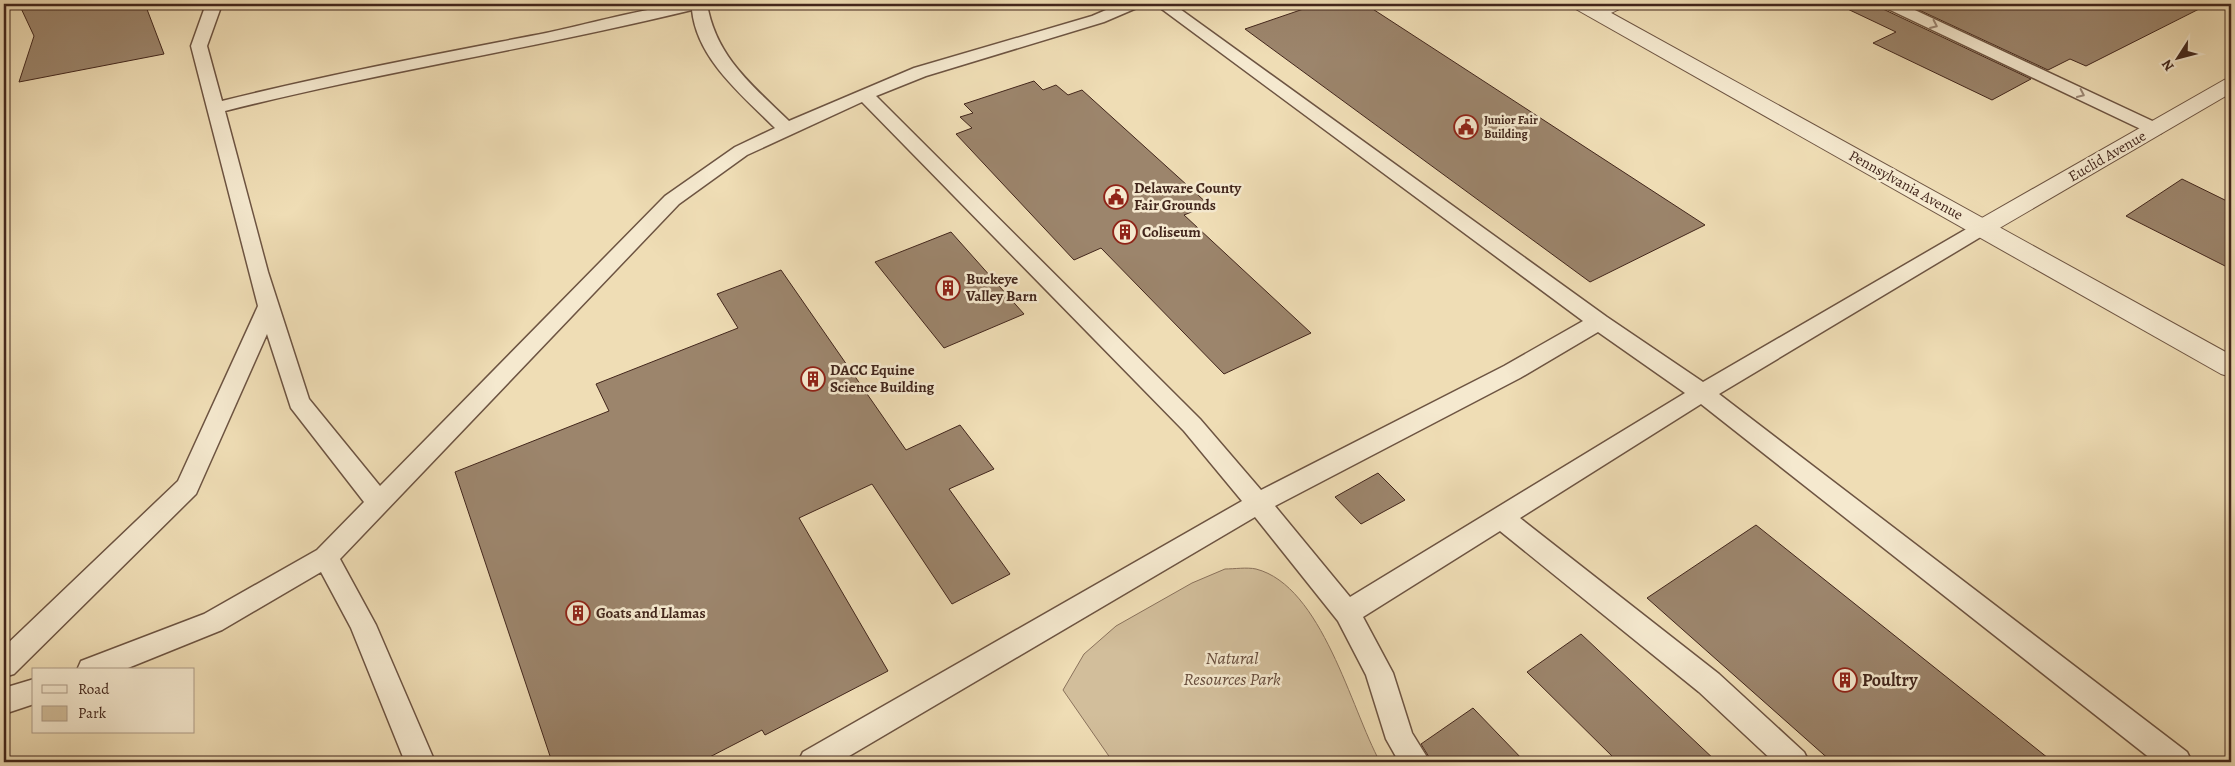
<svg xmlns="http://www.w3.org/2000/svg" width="2235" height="766" viewBox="0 0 2235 766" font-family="Alegreya,serif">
	<rect width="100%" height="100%" fill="#efddb5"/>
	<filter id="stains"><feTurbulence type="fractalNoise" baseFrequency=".004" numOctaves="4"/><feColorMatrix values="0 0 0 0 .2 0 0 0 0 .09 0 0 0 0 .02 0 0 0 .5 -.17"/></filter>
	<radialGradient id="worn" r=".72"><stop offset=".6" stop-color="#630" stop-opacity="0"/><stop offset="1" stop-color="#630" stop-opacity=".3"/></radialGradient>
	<path fill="#d2be9b" stroke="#8a725c" d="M 1225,569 C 1234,569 1247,567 1256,569 C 1322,586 1351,709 1380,762 L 1113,762 L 1063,690 L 1084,654 L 1116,626 L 1192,583 Z"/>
	<path fill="#9c856c" stroke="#42261c" d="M 19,4 L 145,4 L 164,54 L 19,82 L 34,36 Z
		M 1318,4 L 1365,4 L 1705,225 L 1590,282 L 1245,29 Z
		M 1837,4 L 1880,4 L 1883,9 L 2031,79 L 1992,100 L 1873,43 L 1896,32 Z
		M 1906,4 L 2209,4 L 2086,66 L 2070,59 L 2048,70 Z
		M 1034,81 L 1043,90 L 1056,85 L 1068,95 L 1082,90 L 1209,205 L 1184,215 L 1311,333 L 1224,374 L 1101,248 L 1074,260 L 956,134 L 972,128 L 960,117 L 973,113 L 964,104 Z
		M 2182,179 L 2231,203 L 2231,269 L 2126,216 Z
		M 951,232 L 1024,314 L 944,348 L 875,262 Z
		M 781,270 L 906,450 L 960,425 L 994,469 L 949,489 L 1010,574 L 952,604 L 872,484 L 799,518 L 888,671 L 765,735 L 762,730 L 700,762 L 552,762 L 455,472 L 609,411 L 596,384 L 738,328 L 717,294 Z
		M 1378,473 L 1405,500 L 1361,524 L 1335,497 Z
		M 1756,525 L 2053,762 L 1832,762 L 1647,598 Z
		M 1581,634 L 1717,762 L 1618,762 L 1527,672 Z
		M 1473,708 L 1474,709 L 1525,762 L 1432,762 L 1421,744 Z"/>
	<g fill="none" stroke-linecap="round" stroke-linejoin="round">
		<g stroke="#6d5442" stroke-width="3">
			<path id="service" d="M 206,4 L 222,4 L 207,46 L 222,101 C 329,74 438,54 546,33 C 599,22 653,4 707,4 C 716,57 752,85 789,121 L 914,68 L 1092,16 L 1120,4 L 1141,4 L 1139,7 L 1104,22 L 926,76 L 876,96 L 1200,419 L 1261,490 L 1504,366 L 1583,321 L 1155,4 L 1173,4 L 1607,317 L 1703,382 L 1975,224 L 1982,222 L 1989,224 L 1992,228 L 1989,232 L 1719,394 L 2187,752 L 2192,762 L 2155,762 L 1701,404 L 1520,518 L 1719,674 L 1804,752 L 1809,762 L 1774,762 L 1699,692 L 1500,531 L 1363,617 L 1393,673 L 1412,733 L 1430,762 L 1399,762 L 1386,739 L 1366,675 L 1338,621 L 1255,517 L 839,762 L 798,762 L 803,752 L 1242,501 L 1184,431 L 862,102 L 747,155 L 679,204 L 340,559 L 376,625 L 435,762 L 405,762 L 351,628 L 321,572 L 222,630 L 123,670 L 77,670 L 81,661 L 204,614 L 317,550 L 364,502 L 291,408 L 267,334 L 196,494 L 14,674 L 4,677 L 4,647 L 178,481 L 258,306 L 191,46 ZM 692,10 C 697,59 742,95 775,128 L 735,147 L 665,196 L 380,486 L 309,399 L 268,272 L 225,111 C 379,72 537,48 692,10 ZM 1598,332 L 1685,393 L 1350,597 L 1275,506 L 1520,378 Z
				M 1882,4 L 1902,4 L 2161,125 L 2164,129 L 2161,133 L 2149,133 L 1884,7 Z
				M 34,679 L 34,704 L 4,714 L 4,688 Z"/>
		</g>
		<g stroke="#6d5442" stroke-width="2">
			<path id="minor" d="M 1597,4 L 1625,4 C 1618,13 1597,18 1587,15 L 1584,11 L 1587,7 Z
				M 2231,78 L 2231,93 L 1991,233 L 1982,236 L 1973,233 L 1970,228 L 1973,223 L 2224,80 Z"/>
		</g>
		<g stroke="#6d5442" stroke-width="2">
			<path id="tertiary" d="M 1571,4 L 1595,4 L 2231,355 L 2231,377 L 2221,374 L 1574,8 Z"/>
		</g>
		<use href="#service" fill="#f5e9cf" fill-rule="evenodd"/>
		<use href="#minor" fill="#f5e9cf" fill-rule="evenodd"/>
		<use href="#tertiary" fill="#f5e9cf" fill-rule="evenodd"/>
	</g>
	<defs><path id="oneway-chevron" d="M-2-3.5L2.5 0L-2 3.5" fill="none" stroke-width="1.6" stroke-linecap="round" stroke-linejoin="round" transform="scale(1.25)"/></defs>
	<g stroke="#9c8876">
		<use href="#oneway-chevron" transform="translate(1934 25) rotate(25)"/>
		<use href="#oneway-chevron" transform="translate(2081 94) rotate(25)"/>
	</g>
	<defs>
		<g id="civic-ring" transform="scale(1.25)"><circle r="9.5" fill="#f5e9cf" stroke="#8f2418" stroke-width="1.5"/><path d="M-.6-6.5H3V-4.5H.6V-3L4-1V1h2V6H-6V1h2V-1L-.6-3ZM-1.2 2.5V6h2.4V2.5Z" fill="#8f2418"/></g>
		<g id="building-ring" transform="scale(1.25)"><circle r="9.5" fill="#f5e9cf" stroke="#8f2418" stroke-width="1.5"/><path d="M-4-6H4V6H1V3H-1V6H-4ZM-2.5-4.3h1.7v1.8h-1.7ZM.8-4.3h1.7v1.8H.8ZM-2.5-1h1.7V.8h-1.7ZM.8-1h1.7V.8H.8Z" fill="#8f2418"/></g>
	</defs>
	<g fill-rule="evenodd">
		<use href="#civic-ring" x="1466" y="127"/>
		<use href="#civic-ring" x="1116" y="197"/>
		<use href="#building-ring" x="1125" y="232"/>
		<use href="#building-ring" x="948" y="288"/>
		<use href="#building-ring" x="813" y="379"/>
		<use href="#building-ring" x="578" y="613"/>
		<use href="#building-ring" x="1845" y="680"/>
	</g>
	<g text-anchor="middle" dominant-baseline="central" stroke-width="5" stroke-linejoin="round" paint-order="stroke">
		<g font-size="12" font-weight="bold" fill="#42261c" stroke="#f5e9cf" text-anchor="start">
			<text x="1484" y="120">Junior Fair<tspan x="1484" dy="14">Building</tspan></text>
		</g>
		<g font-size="15" fill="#42261c" stroke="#f5e9cf">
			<text transform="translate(2107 156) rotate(-30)">Euclid Avenue</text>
			<text transform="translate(1906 185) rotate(29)">Pennsylvania Avenue</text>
		</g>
		<g font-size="15" font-weight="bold" fill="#42261c" stroke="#f5e9cf" text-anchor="start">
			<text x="1134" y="188">Delaware County<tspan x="1134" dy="17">Fair Grounds</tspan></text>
			<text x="1142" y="232">Coliseum</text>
			<text x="966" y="279">Buckeye<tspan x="966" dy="17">Valley Barn</tspan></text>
			<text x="830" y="370">DACC Equine<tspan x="830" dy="17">Science Building</tspan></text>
			<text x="596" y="613">Goats and Llamas</text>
		</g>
		<g font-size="18" font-style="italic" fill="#664c3c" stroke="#f5e9cf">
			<text x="1232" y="658">Natural<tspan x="1232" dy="21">Resources Park</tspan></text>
		</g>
		<g font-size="18" font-weight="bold" fill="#42261c" stroke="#f5e9cf" text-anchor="start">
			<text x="1862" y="680">Poultry</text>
		</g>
	</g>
	<rect width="2235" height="766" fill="none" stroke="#efddb5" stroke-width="20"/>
	<rect x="5" y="5" width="2225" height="756" fill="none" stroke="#42261c" stroke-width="2.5"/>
	<rect x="10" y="10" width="2215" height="746" fill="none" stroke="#42261c"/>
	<rect x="32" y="668" width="162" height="65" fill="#f5e9cf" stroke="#ad9b87"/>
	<rect x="42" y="685" width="25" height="8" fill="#f5e9cf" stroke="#ad9b87"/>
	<text x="78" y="694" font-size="15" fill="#42261c">Road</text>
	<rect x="42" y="706" width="25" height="15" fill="#d2be9b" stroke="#ad9b87"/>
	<text x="78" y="718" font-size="15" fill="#42261c">Park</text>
	<g transform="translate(2178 58) rotate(234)" stroke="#f5e9cf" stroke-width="4" paint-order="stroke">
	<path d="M0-4L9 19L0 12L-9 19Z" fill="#42261c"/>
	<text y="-8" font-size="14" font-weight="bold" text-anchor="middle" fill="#42261c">N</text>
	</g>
	<rect width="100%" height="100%" filter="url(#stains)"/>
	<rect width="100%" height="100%" fill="url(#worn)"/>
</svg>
